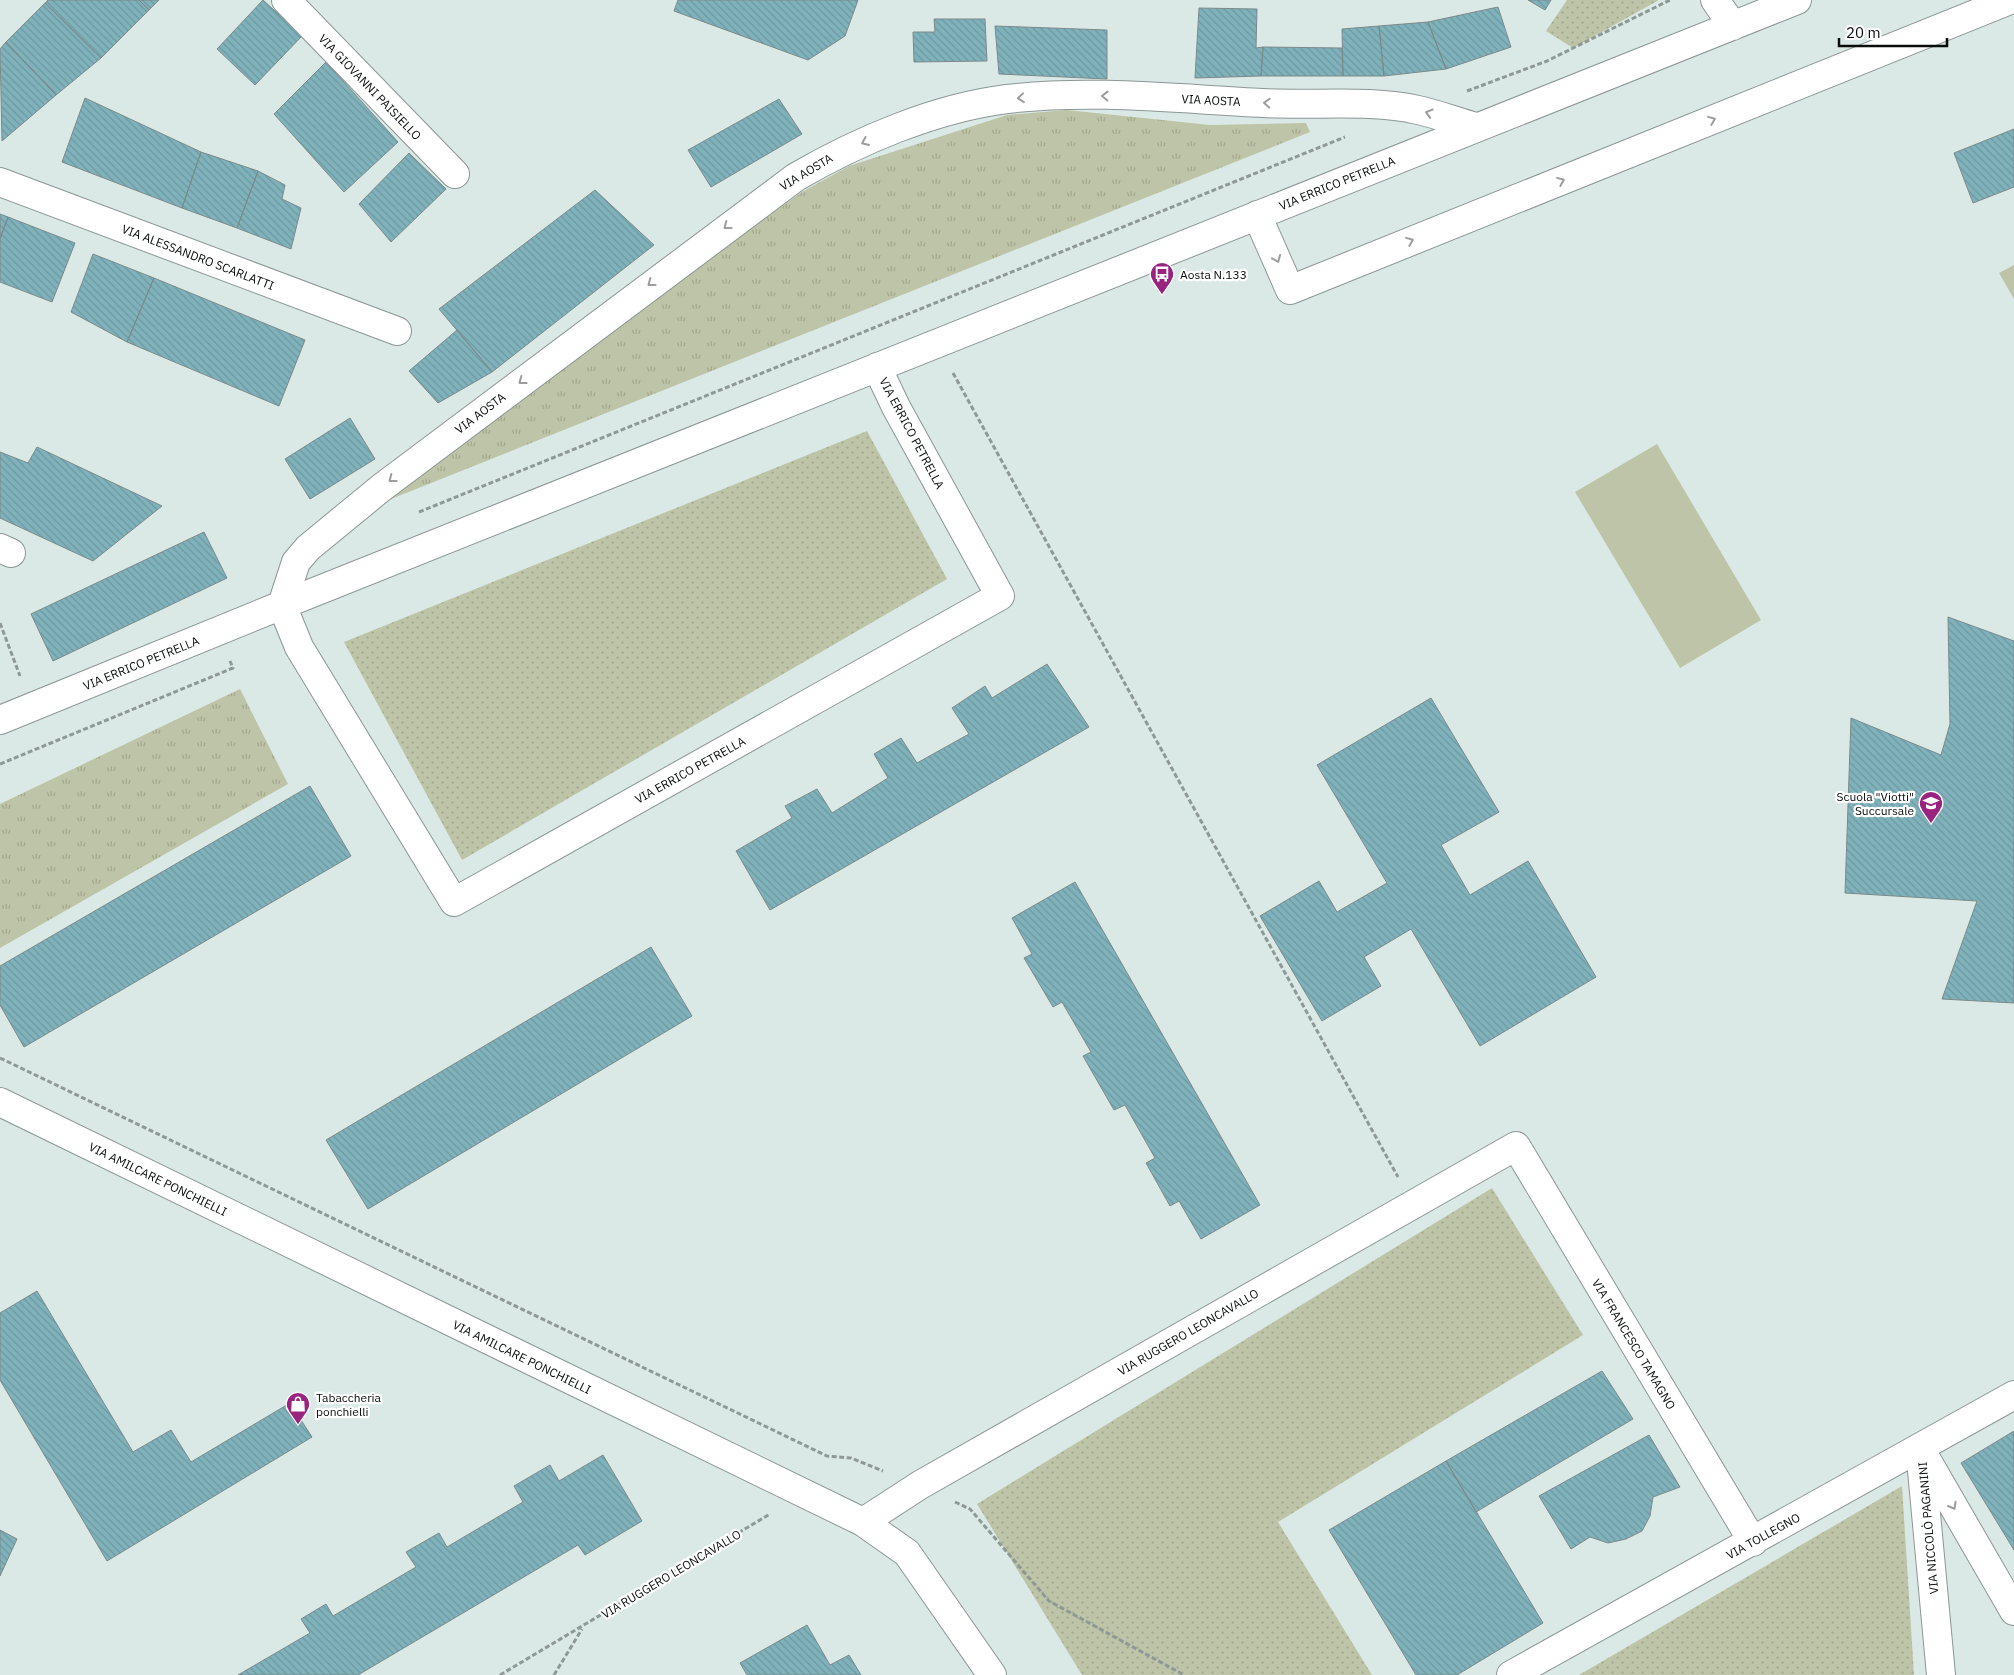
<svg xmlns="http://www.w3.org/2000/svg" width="2014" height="1675" viewBox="0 0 2014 1675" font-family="'IBM Plex Sans',sans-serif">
	<defs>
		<pattern id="grass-tufts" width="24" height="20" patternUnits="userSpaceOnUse" patternTransform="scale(1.25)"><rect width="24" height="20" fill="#bec4a7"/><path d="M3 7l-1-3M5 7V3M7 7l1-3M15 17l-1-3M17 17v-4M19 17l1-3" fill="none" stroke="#a2a78e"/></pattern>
		<pattern id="park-dots" width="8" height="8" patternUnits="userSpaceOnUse" patternTransform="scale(1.25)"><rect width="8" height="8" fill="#bec4a7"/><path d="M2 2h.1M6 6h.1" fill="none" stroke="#a2a78e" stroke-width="1.8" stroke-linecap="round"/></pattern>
		<pattern id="building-back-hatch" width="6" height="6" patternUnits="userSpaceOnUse" patternTransform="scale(1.25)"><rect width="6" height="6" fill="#80b2bc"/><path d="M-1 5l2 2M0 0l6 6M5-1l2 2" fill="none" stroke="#6d98a0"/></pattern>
	</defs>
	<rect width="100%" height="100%" fill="#dbe9e6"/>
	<path fill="url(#grass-tufts)" d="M 1067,110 L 1210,125 L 1306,123 L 1310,132 L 381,503 L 760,222 L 802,192 L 849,166 L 1007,115 Z
		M 240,689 L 288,784 L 0,948 L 0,804 Z"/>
	<path fill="url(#park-dots)" d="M 1567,0 L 1659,0 L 1573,48 L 1546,31 Z
		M 867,431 L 947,579 L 462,860 L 344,642 Z
		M 1492,1188 L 1583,1335 L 1278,1522 L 1372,1675 L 1082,1675 L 977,1504 Z
		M 1902,1486 L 1914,1675 L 1579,1675 Z"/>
	<path fill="#bec4a7" d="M 2014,265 L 2014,299 L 1999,273 Z
		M 1657,444 L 1761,620 L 1680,668 L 1575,492 Z"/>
	<path fill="url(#building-back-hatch)" stroke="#7c898b" d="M 48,0 L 139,0 L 149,10 L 101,58 L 45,3 Z
		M 139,0 L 159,0 L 149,10 Z
		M 263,0 L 302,36 L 255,85 L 217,49 Z
		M 678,0 L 858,0 L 845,36 L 808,60 L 674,11 Z
		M 1528,0 L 1551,0 L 1545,10 Z
		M 45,3 L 101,58 L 56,95 L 6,42 Z
		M 1498,7 L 1511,47 L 1446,69 L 1428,22 Z
		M 1199,8 L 1257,9 L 1256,48 L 1263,47 L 1261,76 L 1195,78 Z
		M 934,19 L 985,19 L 987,61 L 914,62 L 913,32 L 935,32 Z
		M 1428,22 L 1446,69 L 1384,76 L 1379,26 Z
		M 995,26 L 1107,30 L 1107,79 L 999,74 Z
		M 1379,26 L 1384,76 L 1343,76 L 1342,29 Z
		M 6,42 L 56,95 L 2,141 L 0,49 Z
		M 1263,47 L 1342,48 L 1343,76 L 1261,76 Z
		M 326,62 L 398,142 L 344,192 L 274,114 Z
		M 85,98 L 201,152 L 182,208 L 62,162 Z
		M 779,99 L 802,134 L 711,187 L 688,150 Z
		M 2014,129 L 2014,187 L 1973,203 L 1954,153 Z
		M 201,152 L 258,171 L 237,228 L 182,208 Z
		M 409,153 L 446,189 L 391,242 L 359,204 Z
		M 258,171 L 285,185 L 282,199 L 301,208 L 291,249 L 237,228 Z
		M 595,190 L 654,245 L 492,372 L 439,309 Z
		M 0,214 L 8,217 L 0,239 Z
		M 8,217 L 75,243 L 52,302 L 0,282 L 0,239 Z
		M 93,254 L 154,278 L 127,342 L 71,312 Z
		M 154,278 L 305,340 L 279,406 L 127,342 Z
		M 457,330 L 492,372 L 438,403 L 409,371 Z
		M 350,418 L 375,459 L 310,499 L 285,459 Z
		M 37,447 L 162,506 L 93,561 L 0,518 L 0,452 L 28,463 Z
		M 204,532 L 227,578 L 53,661 L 31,614 Z
		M 1948,617 L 2014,641 L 2014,1003 L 1942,999 L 1977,901 L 1845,893 L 1851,718 L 1941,755 L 1950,724 Z
		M 1047,664 L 1089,727 L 770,910 L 736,851 L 792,818 L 785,806 L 817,789 L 832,813 L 888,778 L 874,754 L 901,738 L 917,763 L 969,734 L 952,708 L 985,686 L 992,698 Z
		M 1431,698 L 1499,812 L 1441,845 L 1470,895 L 1528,861 L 1596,977 L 1480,1046 L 1411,929 L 1364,957 L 1381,986 L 1322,1021 L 1260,916 L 1319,881 L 1337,912 L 1387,883 L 1317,765 Z
		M 310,786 L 351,856 L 24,1047 L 0,1005 L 0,966 Z
		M 1075,882 L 1260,1205 L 1201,1239 L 1179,1201 L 1170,1206 L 1146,1163 L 1155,1158 L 1125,1105 L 1114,1110 L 1083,1056 L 1091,1052 L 1062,1002 L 1053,1007 L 1024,958 L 1032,954 L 1012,918 Z
		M 651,947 L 692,1016 L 368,1209 L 326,1140 Z
		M 37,1291 L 133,1452 L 171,1430 L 191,1462 L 290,1403 L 312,1437 L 107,1561 L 0,1380 L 0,1313 Z
		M 1602,1371 L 1633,1419 L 1476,1512 L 1446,1461 Z
		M 2014,1431 L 2014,1550 L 1961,1463 Z
		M 1649,1435 L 1680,1487 L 1653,1497 L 1650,1516 L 1642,1531 L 1626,1539 L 1608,1543 L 1590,1537 L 1571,1549 L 1539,1496 Z
		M 603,1455 L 642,1521 L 585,1555 L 578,1545 L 358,1675 L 238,1675 L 310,1633 L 301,1619 L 326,1604 L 333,1616 L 416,1567 L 406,1552 L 439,1533 L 447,1547 L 523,1502 L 514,1486 L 550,1465 L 559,1481 Z
		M 1446,1461 L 1543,1623 L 1457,1675 L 1416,1675 L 1329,1530 Z
		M 0,1530 L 17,1539 L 0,1576 Z
		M 807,1625 L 830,1665 L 849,1655 L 861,1675 L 747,1675 L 740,1663 Z"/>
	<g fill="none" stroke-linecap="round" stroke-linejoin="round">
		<g stroke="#8a9794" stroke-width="30">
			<path id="minor" d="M 286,0 L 455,174
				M 1715,0 L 1733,26
				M 0,182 L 397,331
				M 1257,215 L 1290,290 L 2010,0
				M 877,367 L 896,407 L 1000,596 L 454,902 L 299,647 L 282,605 L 296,562 L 308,548 L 381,488 L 796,177 C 858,141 935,108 1007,99 C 1092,89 1179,99 1263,103 C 1313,106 1370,99 1418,110 C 1437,114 1457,122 1476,127
				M 0,548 L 11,553
				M 0,720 L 282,605 L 1797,0
				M 0,1102 L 863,1522 L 907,1553 L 992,1675
				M 1920,1449 L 1941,1675
				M 1925,1457 L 2014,1611
				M 863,1522 L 920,1485 L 1516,1146 L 1753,1542
				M 1511,1675 L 2014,1395"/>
		</g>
		<path stroke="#8e9996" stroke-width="3" stroke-dasharray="5 2.5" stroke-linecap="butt" d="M 1467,91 L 1547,61 L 1670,0
			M 953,373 L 1398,1177
			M 419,512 L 1345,137
			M 0,623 L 20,676
			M 0,764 L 233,668 L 230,661
			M 0,1058 L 827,1456 L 851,1458 L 883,1471
			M 955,1502 L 970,1509 L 1049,1601 L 1184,1675
			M 500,1675 L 770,1514
			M 554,1675 L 582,1629"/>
		<use href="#minor" stroke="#fff" stroke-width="28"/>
	</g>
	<defs><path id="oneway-chevron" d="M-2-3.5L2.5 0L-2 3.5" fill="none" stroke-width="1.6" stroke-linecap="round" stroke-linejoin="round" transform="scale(1.25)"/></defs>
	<g stroke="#9c9e9d">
		<use href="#oneway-chevron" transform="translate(1105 96) rotate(-179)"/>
		<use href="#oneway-chevron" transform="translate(1021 98) rotate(174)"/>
		<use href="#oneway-chevron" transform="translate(1267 103) rotate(-177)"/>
		<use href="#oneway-chevron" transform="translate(1429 113) rotate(-163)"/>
		<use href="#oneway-chevron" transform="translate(1712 120) rotate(-22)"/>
		<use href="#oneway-chevron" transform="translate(865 142) rotate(157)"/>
		<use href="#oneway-chevron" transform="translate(1561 181) rotate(-22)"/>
		<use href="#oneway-chevron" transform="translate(727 226) rotate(143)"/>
		<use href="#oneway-chevron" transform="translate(1410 241) rotate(-22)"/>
		<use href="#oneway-chevron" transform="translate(1277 259) rotate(67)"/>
		<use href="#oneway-chevron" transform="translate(651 283) rotate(143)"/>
		<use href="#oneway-chevron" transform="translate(522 381) rotate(143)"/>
		<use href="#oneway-chevron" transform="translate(392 479) rotate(143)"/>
		<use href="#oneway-chevron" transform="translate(1953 1506) rotate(60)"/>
	</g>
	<defs>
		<g id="bus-pin" transform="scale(1.25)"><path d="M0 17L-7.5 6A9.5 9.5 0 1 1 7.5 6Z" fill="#992480" stroke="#fff"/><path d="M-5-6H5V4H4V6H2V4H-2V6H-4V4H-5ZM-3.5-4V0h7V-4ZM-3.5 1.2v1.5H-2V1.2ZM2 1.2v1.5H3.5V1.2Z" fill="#fff"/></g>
		<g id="school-pin" transform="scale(1.25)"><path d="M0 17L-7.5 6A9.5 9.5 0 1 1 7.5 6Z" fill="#992480" stroke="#fff"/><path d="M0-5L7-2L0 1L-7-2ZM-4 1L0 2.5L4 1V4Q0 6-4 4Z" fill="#fff"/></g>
		<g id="shop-pin" transform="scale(1.25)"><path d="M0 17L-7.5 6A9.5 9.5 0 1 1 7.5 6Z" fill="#992480" stroke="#fff"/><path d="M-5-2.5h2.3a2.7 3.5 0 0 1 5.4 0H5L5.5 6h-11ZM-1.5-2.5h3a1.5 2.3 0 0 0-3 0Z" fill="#fff"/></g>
	</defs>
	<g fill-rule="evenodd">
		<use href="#bus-pin" x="1162" y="274"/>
		<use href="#school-pin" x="1931" y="803"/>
		<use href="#shop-pin" x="298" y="1404"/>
	</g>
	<g text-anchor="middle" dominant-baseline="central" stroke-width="4.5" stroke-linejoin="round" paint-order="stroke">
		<g font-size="12" fill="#080c0b" stroke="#fff">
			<text transform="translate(370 87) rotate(46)">VIA GIOVANNI PAISIELLO</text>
			<text transform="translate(1211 100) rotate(3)">VIA AOSTA</text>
			<text transform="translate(806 172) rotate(-31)">VIA AOSTA</text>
			<text transform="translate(1337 183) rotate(-22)">VIA ERRICO PETRELLA</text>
			<text transform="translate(198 257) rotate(21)">VIA ALESSANDRO SCARLATTI</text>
			<text transform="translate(480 413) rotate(-37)">VIA AOSTA</text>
			<text transform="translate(912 433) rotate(62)">VIA ERRICO PETRELLA</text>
			<text transform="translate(141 663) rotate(-22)">VIA ERRICO PETRELLA</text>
			<text transform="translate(690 770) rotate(-29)">VIA ERRICO PETRELLA</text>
			<text transform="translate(158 1179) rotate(26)">VIA AMILCARE PONCHIELLI</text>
			<text transform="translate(1188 1332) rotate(-30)">VIA RUGGERO LEONCAVALLO</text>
			<text transform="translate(1634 1344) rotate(59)">VIA FRANCESCO TAMAGNO</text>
			<text transform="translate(522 1357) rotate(26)">VIA AMILCARE PONCHIELLI</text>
			<text transform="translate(1928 1528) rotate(-95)">VIA NICCOLÒ PAGANINI</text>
			<text transform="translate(1763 1536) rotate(-29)">VIA TOLLEGNO</text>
			<text transform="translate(671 1574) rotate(-31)">VIA RUGGERO LEONCAVALLO</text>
		</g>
		<g font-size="12" fill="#080c0b" stroke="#fff" text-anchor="start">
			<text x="1180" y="274">Aosta N.133</text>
			<text x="1914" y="796" text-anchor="end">Scuola "Viotti"<tspan x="1914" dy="14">Succursale</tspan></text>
			<text x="316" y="1397">Tabaccheria<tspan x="316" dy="14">ponchielli</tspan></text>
		</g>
	</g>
	<path d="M1839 38v8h108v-8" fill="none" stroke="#080c0b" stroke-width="2.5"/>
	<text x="1846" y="38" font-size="15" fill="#080c0b" stroke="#ffffff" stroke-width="4" paint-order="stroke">20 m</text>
</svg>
